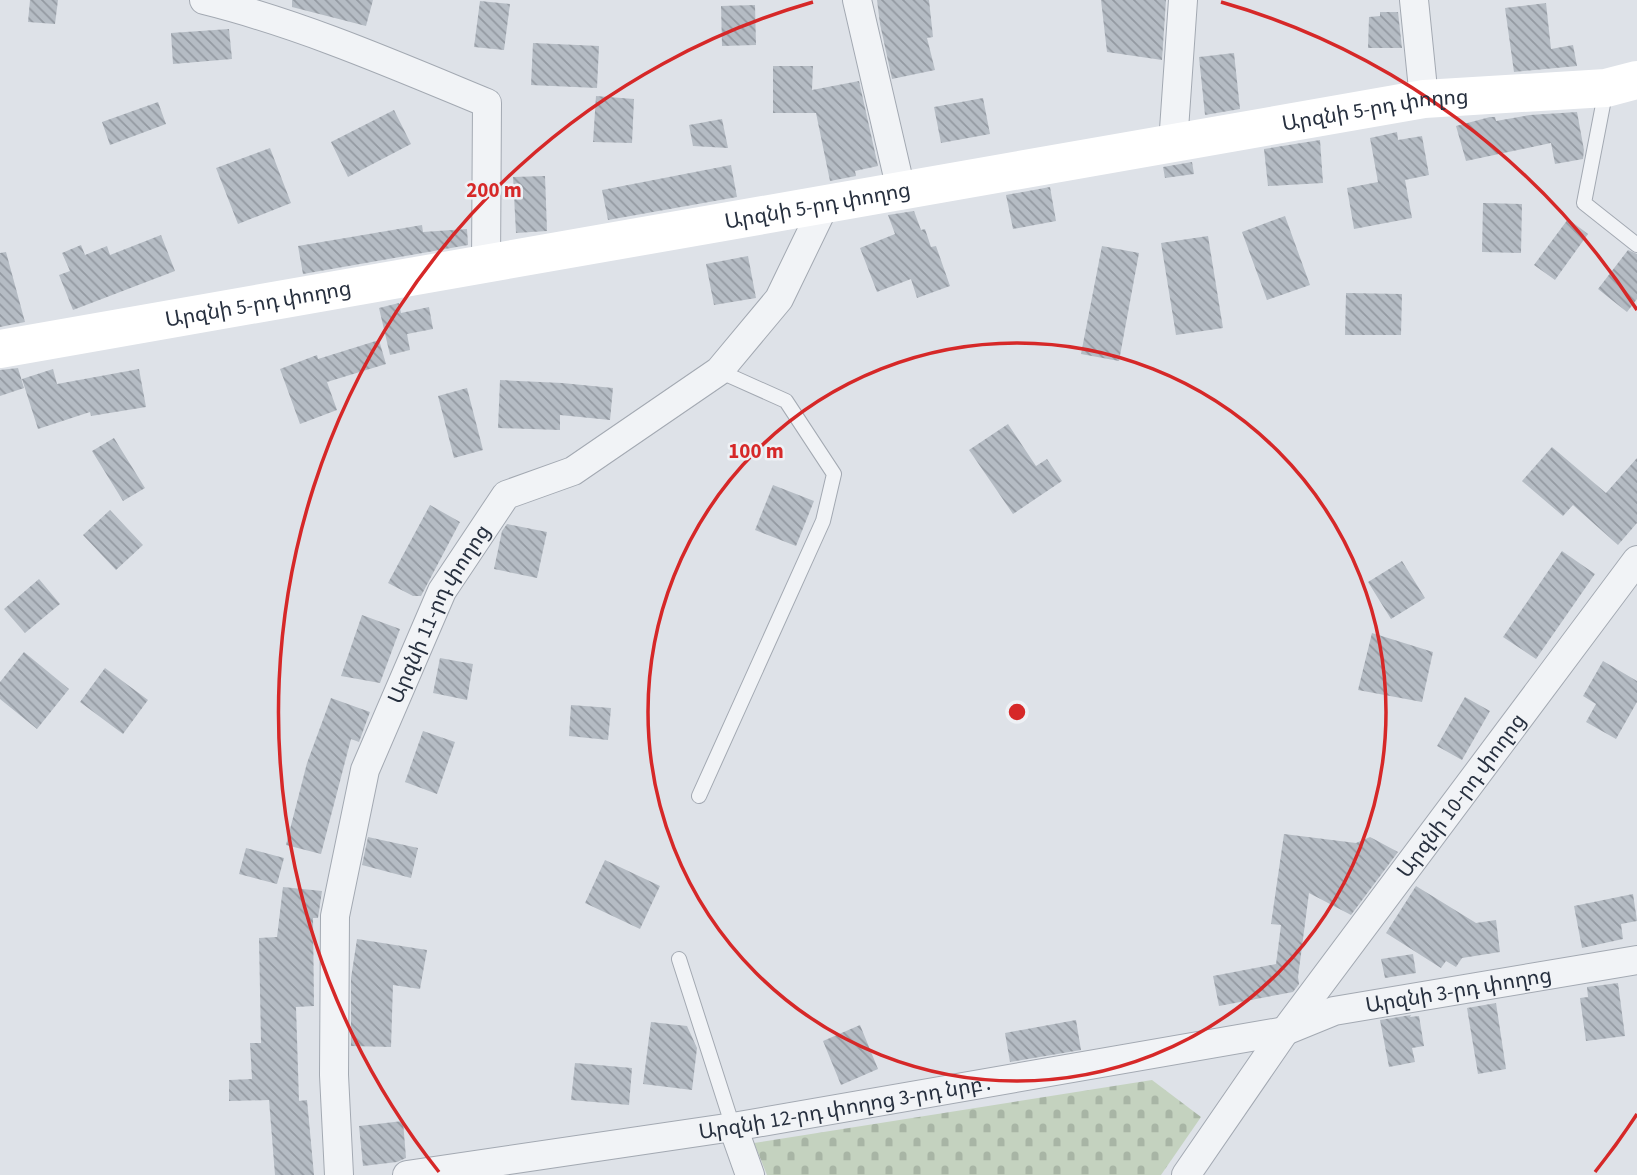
<svg xmlns="http://www.w3.org/2000/svg" width="1637" height="1175" viewBox="0 0 1637 1175" font-family="'Source Sans 3','Noto Sans Armenian',sans-serif">
	<defs>
		<pattern id="cemetery-stones" width="16" height="16" patternUnits="userSpaceOnUse" patternTransform="scale(1.75)"><rect width="16" height="16" fill="#c4d2bf"/><path d="M2 7V4a2 2 0 0 1 4 0v3zM10 15v-3a2 2 0 0 1 4 0v3z" fill="#a8b5a5"/></pattern>
		<pattern id="building-back-hatch" width="6" height="6" patternUnits="userSpaceOnUse" patternTransform="scale(1.75)"><rect width="6" height="6" fill="#b5bcc4"/><path d="M-1 5l2 2M0 0l6 6M5-1l2 2" fill="none" stroke="#9399a1"/></pattern>
	</defs>
	<rect width="100%" height="100%" fill="#dee2e8"/>
	<path fill="url(#cemetery-stones)" d="M 1152,1080 L 1201,1117 L 1161,1175 L 767,1175 L 754,1143 Z"/>
	<path fill="url(#building-back-hatch)" d="M 30,0 L 58,0 L 55,24 L 28,22 Z
		M 292,0 L 373,0 L 366,26 L 292,7 Z
		M 877,0 L 929,0 L 933,37 L 927,38 L 935,70 L 892,79 L 880,24 Z
		M 1101,0 L 1166,0 L 1162,60 L 1107,52 Z
		M 480,1 L 510,4 L 504,50 L 474,47 Z
		M 1546,3 L 1551,49 L 1573,45 L 1577,66 L 1514,72 L 1505,8 Z
		M 755,5 L 756,45 L 722,46 L 721,6 Z
		M 1380,12 L 1398,12 L 1402,48 L 1368,48 L 1369,17 L 1380,16 Z
		M 229,29 L 232,59 L 173,64 L 171,33 Z
		M 533,43 L 599,46 L 597,88 L 531,85 Z
		M 1234,53 L 1240,109 L 1205,115 L 1199,57 Z
		M 773,66 L 813,66 L 812,90 L 859,81 L 878,166 L 855,171 L 856,176 L 830,181 L 816,113 L 773,113 Z
		M 596,96 L 634,99 L 632,143 L 593,142 Z
		M 983,98 L 990,134 L 941,143 L 934,107 Z
		M 158,102 L 166,124 L 110,145 L 102,122 Z
		M 394,110 L 411,144 L 348,177 L 331,142 Z
		M 1577,112 L 1584,150 L 1583,159 L 1555,164 L 1551,143 L 1466,161 L 1456,126 L 1490,117 L 1495,117 L 1496,121 L 1530,115 Z
		M 722,119 L 728,148 L 693,146 L 689,125 Z
		M 1397,132 L 1398,140 L 1422,136 L 1429,175 L 1405,180 L 1412,218 L 1354,229 L 1347,188 L 1378,182 L 1370,138 Z
		M 1320,140 L 1323,183 L 1268,186 L 1264,149 Z
		M 270,148 L 291,203 L 238,224 L 216,168 Z
		M 1192,162 L 1194,174 L 1165,178 L 1163,167 Z
		M 731,165 L 737,197 L 608,220 L 602,190 Z
		M 545,176 L 547,231 L 516,233 L 513,177 Z
		M 1050,187 L 1056,221 L 1013,229 L 1006,195 Z
		M 1483,203 L 1522,204 L 1521,253 L 1482,252 Z
		M 914,211 L 921,230 L 925,229 L 931,247 L 936,246 L 950,286 L 917,298 L 911,279 L 877,292 L 860,248 L 895,234 L 888,215 Z
		M 1285,216 L 1310,285 L 1267,300 L 1242,232 Z
		M 1568,219 L 1588,234 L 1555,280 L 1534,265 Z
		M 422,225 L 423,232 L 467,229 L 468,245 L 303,274 L 298,246 Z
		M 161,235 L 175,271 L 73,310 L 59,275 L 70,271 L 62,253 L 81,245 L 85,255 L 107,246 L 110,255 Z
		M 1208,236 L 1223,328 L 1176,335 L 1161,243 Z
		M 1102,246 L 1139,253 L 1119,361 L 1081,354 Z
		M 1628,250 L 1637,254 L 1637,299 L 1627,312 L 1598,289 Z
		M 6,252 L 25,322 L 0,327 L 0,253 Z
		M 748,256 L 756,298 L 714,305 L 706,264 Z
		M 1346,293 L 1402,294 L 1401,335 L 1345,335 Z
		M 399,303 L 401,313 L 429,307 L 433,329 L 407,334 L 410,350 L 390,355 L 379,308 Z
		M 379,340 L 386,364 L 327,382 L 337,410 L 300,424 L 280,369 L 317,355 L 318,359 Z
		M 18,368 L 24,388 L 0,396 L 0,370 Z
		M 53,369 L 57,384 L 139,369 L 146,407 L 91,416 L 90,412 L 38,429 L 22,379 Z
		M 500,380 L 562,383 L 613,388 L 610,420 L 560,415 L 560,430 L 498,428 Z
		M 467,388 L 483,450 L 454,458 L 438,396 Z
		M 1008,424 L 1036,466 L 1047,459 L 1062,481 L 1013,514 L 969,450 Z
		M 114,438 L 145,488 L 123,501 L 92,451 Z
		M 1552,447 L 1606,493 L 1637,458 L 1637,523 L 1618,545 L 1573,505 L 1563,516 L 1522,481 Z
		M 773,485 L 814,501 L 796,546 L 755,530 Z
		M 430,505 L 460,522 L 421,596 L 413,596 L 388,583 Z
		M 110,510 L 143,545 L 116,570 L 83,535 Z
		M 507,524 L 547,532 L 537,578 L 494,569 L 502,531 Z
		M 1562,551 L 1595,574 L 1536,659 L 1503,637 Z
		M 1402,561 L 1425,598 L 1391,619 L 1368,582 Z
		M 39,579 L 60,604 L 25,633 L 4,609 Z
		M 362,615 L 400,629 L 380,683 L 341,676 Z
		M 1372,633 L 1433,652 L 1422,702 L 1358,690 Z
		M 24,652 L 69,689 L 37,729 L 0,699 L 0,682 Z
		M 440,658 L 473,664 L 467,700 L 433,693 Z
		M 1603,661 L 1637,681 L 1637,702 L 1616,739 L 1586,722 L 1596,704 L 1583,696 Z
		M 105,668 L 148,700 L 123,734 L 80,702 Z
		M 1465,697 L 1490,711 L 1462,760 L 1437,746 Z
		M 331,698 L 370,712 L 359,742 L 351,739 L 321,854 L 286,845 L 307,763 Z
		M 571,705 L 611,708 L 608,740 L 569,736 Z
		M 423,731 L 455,742 L 437,794 L 405,782 Z
		M 1284,834 L 1356,843 L 1370,837 L 1398,852 L 1351,915 L 1309,893 L 1298,977 L 1299,984 L 1293,992 L 1219,1006 L 1213,976 L 1276,964 L 1281,925 L 1271,924 Z
		M 368,837 L 418,848 L 411,878 L 362,865 Z
		M 246,848 L 284,858 L 277,884 L 239,874 Z
		M 605,860 L 660,886 L 640,929 L 585,903 Z
		M 1416,886 L 1476,923 L 1496,920 L 1500,952 L 1462,958 L 1456,967 L 1446,961 L 1441,968 L 1386,933 Z
		M 283,887 L 322,891 L 318,918 L 313,918 L 314,1006 L 296,1007 L 299,1101 L 307,1100 L 314,1175 L 275,1175 L 269,1100 L 229,1101 L 229,1080 L 252,1079 L 250,1043 L 261,1043 L 259,938 L 277,937 Z
		M 1633,894 L 1637,921 L 1621,924 L 1623,939 L 1582,948 L 1574,906 Z
		M 357,939 L 427,950 L 420,989 L 393,985 L 391,1047 L 351,1046 L 351,978 Z
		M 1413,954 L 1416,973 L 1385,978 L 1381,959 Z
		M 1618,983 L 1625,1036 L 1586,1041 L 1580,998 L 1588,997 L 1587,987 Z
		M 1496,1003 L 1506,1069 L 1478,1074 L 1467,1008 Z
		M 1411,1015 L 1410,1017 L 1419,1016 L 1424,1046 L 1412,1048 L 1415,1062 L 1389,1067 L 1380,1020 Z
		M 1076,1020 L 1081,1050 L 1010,1062 L 1005,1033 Z
		M 651,1022 L 687,1026 L 697,1048 L 692,1090 L 643,1084 Z
		M 860,1025 L 878,1069 L 841,1085 L 823,1041 Z
		M 575,1063 L 632,1068 L 629,1105 L 571,1100 Z
		M 403,1121 L 406,1158 L 397,1162 L 363,1166 L 359,1126 Z"/>
	<g fill="none" stroke-linecap="round" stroke-linejoin="round">
		<g stroke="#a3a9b2" stroke-width="16">
			<path id="lane" d="M 1606,89 L 1584,203 L 1637,245
				M 699,796 L 823,521 L 834,474 L 786,401 L 719,371
				M 679,959 L 733,1127"/>
		</g>
		<g stroke="#a3a9b2" stroke-width="30">
			<g id="street">
				<path d="M 204,0 C 301,24 395,65 487,103 L 486,265"/>
				<path d="M 857,0 L 901,190"/>
				<path d="M 1414,0 L 1424,99"/>
				<path d="M 1173,144 L 1183,0"/>
				<path d="M 733,1127 L 750,1175"/>
				<path id="s1" d="M 339,1175 L 334,1075 L 335,916 L 365,770 L 442,591 L 506,495 L 573,471 L 719,371 L 779,299 L 824,206"/>
				<path id="s2" d="M 407,1175 L 733,1127 L 1285,1031 L 1334,1011 L 1637,960"/>
				<path id="s3" d="M 1186,1175 L 1285,1031 L 1637,560"/>
			</g>
		</g>
		<use href="#lane" stroke="#f1f3f6" stroke-width="14"/>
		<use href="#street" stroke="#f1f3f6" stroke-width="28"/>
		<path stroke="#fff" stroke-width="38" id="s4" d="M 0,349 L 1424,99 L 1606,88 L 1637,80"/>
	</g>
	<g fill="none" stroke="#d62828" stroke-width="3.5">
		<circle cx="1017" cy="712" r="369"/>
		<path d="M1637 1114A739 739 0 0 1 1595 1172M439 1172A739 739 0 0 1 813 2M1221 2A739 739 0 0 1 1637 310"/>
	</g>
	<g text-anchor="middle" dominant-baseline="central" stroke-width="5" stroke-linejoin="round" paint-order="stroke">
		<g font-size="21" fill="#27303f" stroke="#eef1f5">
			<text stroke="none"><textPath href="#s4" startOffset="1396">Արզնի 5-րդ փողոց</textPath></text>
			<text stroke="none"><textPath href="#s4" startOffset="830">Արզնի 5-րդ փողոց</textPath></text>
			<text stroke="none"><textPath href="#s4" startOffset="262">Արզնի 5-րդ փողոց</textPath></text>
			<text stroke="none"><textPath href="#s1" startOffset="581">Արզնի 11-րդ փողոց</textPath></text>
			<text stroke="none"><textPath href="#s3" startOffset="469">Արզնի 10-րդ փողոց</textPath></text>
			<text stroke="none"><textPath href="#s2" startOffset="1069">Արզնի 3-րդ փողոց</textPath></text>
			<text stroke="none"><textPath href="#s2" startOffset="444">Արզնի 12-րդ փողոց 3-րդ նրբ․</textPath></text>
		</g>
	</g>
	<circle cx="1017" cy="712" r="10" fill="#d62828" stroke="#eef1f5" stroke-width="3.5"/>
	<g font-size="21" text-anchor="middle" font-weight="bold" fill="#d62828" stroke="#eef1f5" stroke-width="5" stroke-linejoin="round" paint-order="stroke">
		<text x="494" y="197">200 m</text>
		<text x="756" y="458">100 m</text>
	</g>
</svg>
